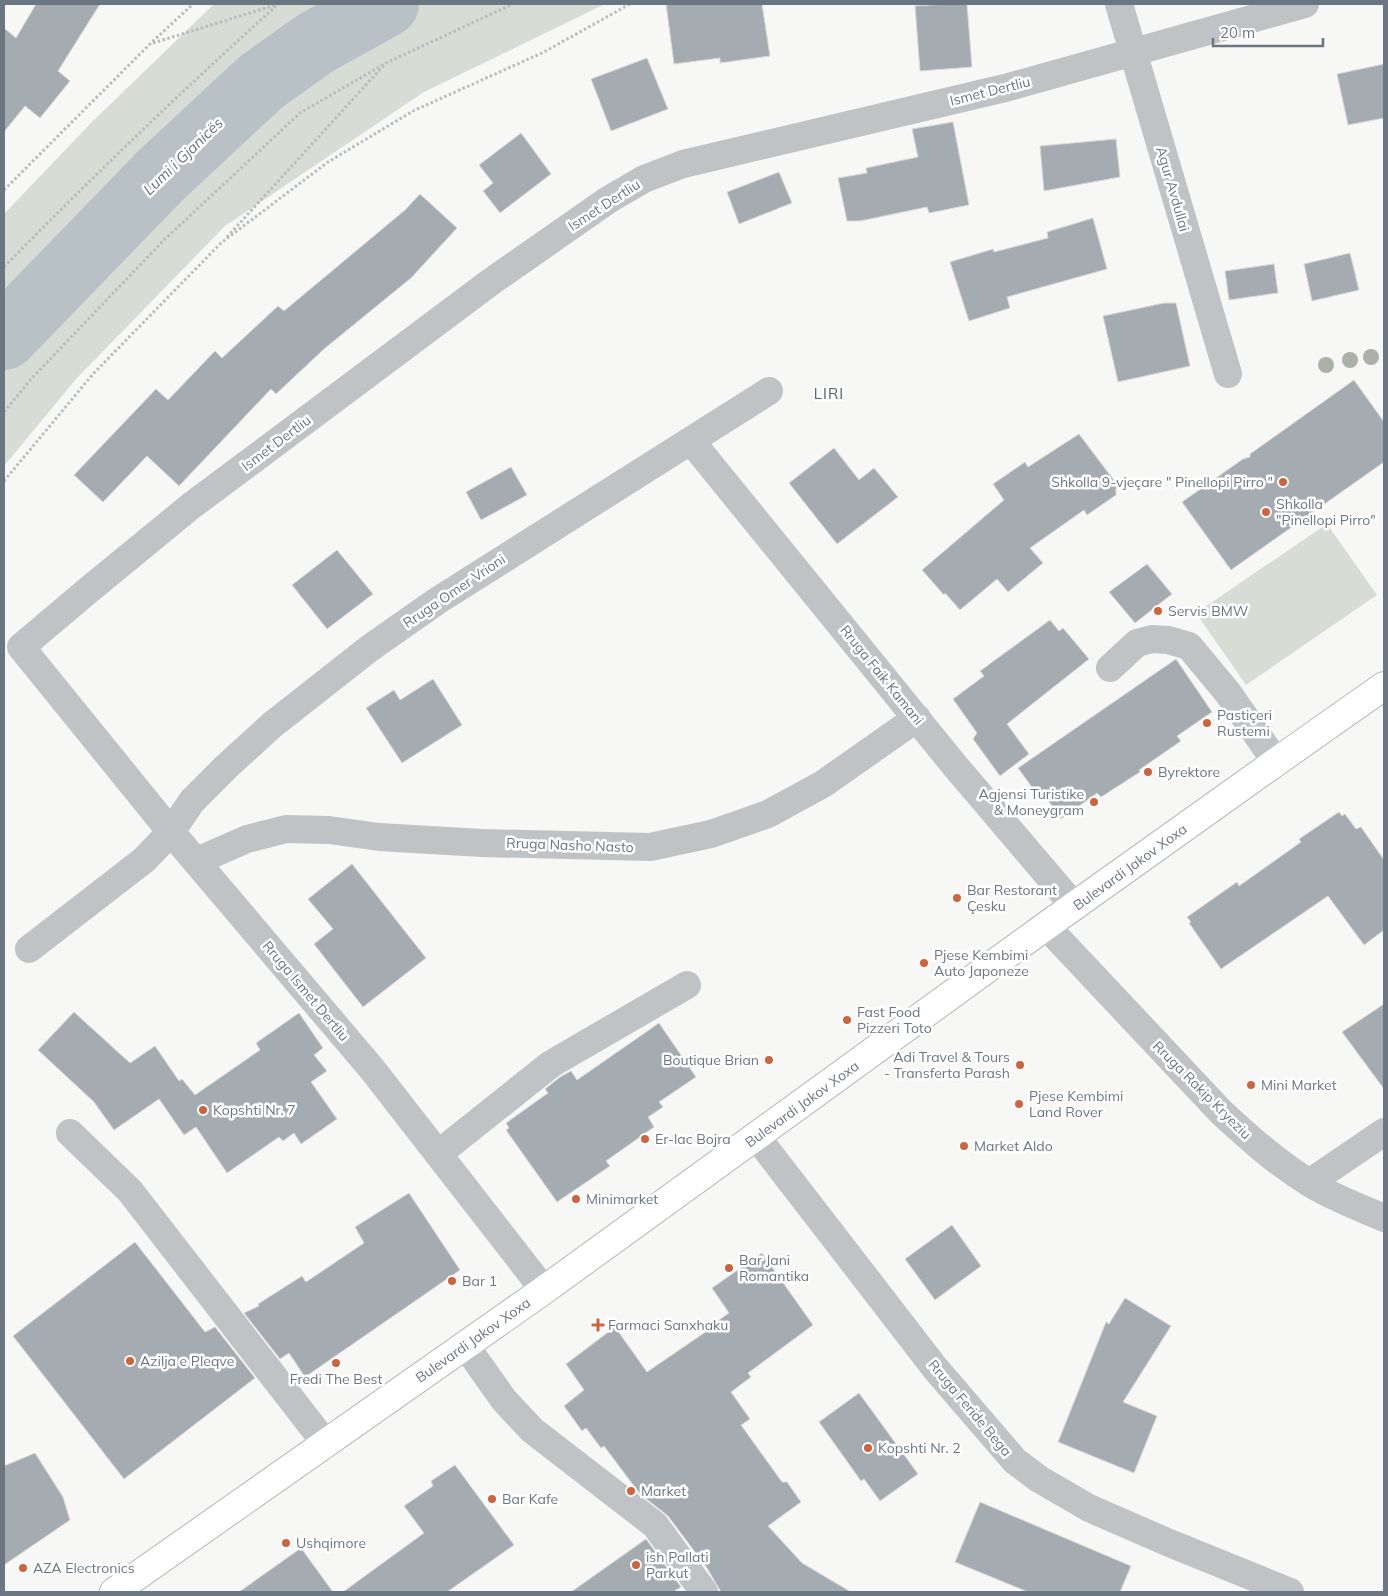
<svg xmlns="http://www.w3.org/2000/svg" width="1388" height="1596" viewBox="0 0 1388 1596" font-family="Mulish,sans-serif">
	<rect width="100%" height="100%" fill="#f7f7f5"/>
	<path fill="#d7dcd5" d="M 214,4 L 605,4 L 424,92 L 225,226 L 77,378 L 4,466 L 4,214 L 91,123 Z
		M 1327,524 L 1377,595 L 1246,685 L 1196,613 Z"/>
	<g fill="none" stroke-linecap="round" stroke-linejoin="round">
		<path stroke="#b8c1c5" stroke-width="66" d="M 4,337 L 160,176 L 261,82 L 314,44 L 386,4"/>
	</g>
	<path fill="#a5acb1" stroke="#d9d9d7" d="M 36,4 L 100,4 L 58,71 L 70,81 L 40,118 L 25,106 L 4,132 L 4,28 L 16,38 Z
		M 666,4 L 762,4 L 770,56 L 720,63 L 720,58 L 674,64 Z
		M 946,4 L 967,4 L 972,67 L 920,71 L 915,6 Z
		M 647,58 L 668,109 L 611,131 L 591,79 Z
		M 1384,64 L 1384,118 L 1348,125 L 1337,74 Z
		M 953,122 L 969,205 L 929,213 L 927,207 L 860,221 L 847,221 L 838,178 L 867,173 L 866,168 L 918,157 L 912,129 Z
		M 521,133 L 551,174 L 500,213 L 483,191 L 493,183 L 479,165 Z
		M 1116,139 L 1120,177 L 1044,191 L 1040,146 Z
		M 779,172 L 792,203 L 739,224 L 727,192 Z
		M 420,194 L 457,228 L 411,278 L 324,349 L 276,394 L 271,389 L 179,486 L 147,456 L 103,502 L 74,475 L 156,389 L 168,400 L 215,351 L 222,358 L 278,306 L 284,311 L 405,210 Z
		M 1093,218 L 1107,269 L 1007,297 L 1010,308 L 969,321 L 950,262 L 993,249 L 994,252 L 1048,238 L 1047,232 Z
		M 1350,253 L 1359,290 L 1312,301 L 1304,264 Z
		M 1274,264 L 1278,293 L 1229,300 L 1225,271 Z
		M 1164,303 L 1176,303 L 1190,366 L 1118,382 L 1103,316 Z
		M 1354,380 L 1384,422 L 1384,462 L 1231,570 L 1182,502 L 1243,459 L 1250,457 L 1250,454 Z
		M 1079,434 L 1116,483 L 1116,495 L 1087,515 L 1084,510 L 1030,548 L 1043,563 L 1008,592 L 997,579 L 960,610 L 945,593 L 944,595 L 922,570 L 1004,500 L 993,484 L 1025,462 L 1028,467 Z
		M 834,448 L 859,480 L 874,468 L 898,497 L 837,544 L 789,483 Z
		M 511,467 L 527,495 L 481,520 L 466,492 Z
		M 337,550 L 373,594 L 327,629 L 292,585 Z
		M 1147,564 L 1172,594 L 1135,623 L 1109,592 Z
		M 1050,620 L 1059,631 L 1063,628 L 1089,659 L 1007,724 L 1029,754 L 1000,776 L 973,739 L 977,733 L 953,699 L 984,676 L 980,671 Z
		M 1176,659 L 1212,712 L 1177,736 L 1181,741 L 1139,770 L 1140,772 L 1101,797 L 1097,793 L 1061,819 L 1039,787 L 1034,790 L 1018,768 Z
		M 433,679 L 462,725 L 402,763 L 366,708 L 394,690 L 400,700 Z
		M 1339,812 L 1342,816 L 1345,814 L 1356,829 L 1361,827 L 1384,860 L 1384,930 L 1364,945 L 1328,896 L 1221,969 L 1189,923 L 1191,922 L 1187,917 L 1237,882 L 1239,886 L 1301,842 L 1299,839 Z
		M 352,864 L 426,958 L 363,1007 L 314,944 L 333,929 L 308,899 Z
		M 1384,1004 L 1384,1089 L 1342,1032 Z
		M 74,1012 L 130,1063 L 155,1046 L 179,1081 L 182,1079 L 195,1095 L 260,1050 L 256,1043 L 299,1013 L 323,1048 L 314,1055 L 327,1071 L 311,1082 L 337,1119 L 301,1144 L 294,1133 L 283,1141 L 279,1137 L 227,1173 L 196,1127 L 184,1135 L 159,1099 L 114,1130 L 94,1102 L 38,1050 Z
		M 659,1023 L 696,1077 L 659,1102 L 663,1107 L 648,1117 L 654,1127 L 606,1161 L 610,1166 L 557,1202 L 506,1130 L 509,1128 L 506,1123 L 548,1093 L 545,1089 L 560,1077 L 571,1071 L 577,1080 Z
		M 409,1193 L 460,1270 L 305,1377 L 289,1353 L 280,1359 L 244,1313 L 259,1306 L 258,1304 L 302,1276 L 306,1282 L 364,1243 L 355,1227 Z
		M 952,1225 L 981,1266 L 935,1300 L 905,1259 Z
		M 135,1242 L 205,1332 L 215,1327 L 255,1378 L 124,1479 L 13,1336 Z
		M 762,1253 L 813,1325 L 748,1373 L 751,1377 L 731,1392 L 750,1419 L 741,1425 L 782,1482 L 787,1482 L 801,1502 L 768,1526 L 802,1563 L 851,1592 L 721,1592 L 707,1568 L 668,1516 L 640,1494 L 604,1446 L 601,1448 L 586,1428 L 582,1431 L 564,1406 L 584,1390 L 566,1364 L 615,1327 L 647,1372 L 707,1331 L 706,1329 L 729,1313 L 712,1288 Z
		M 1125,1298 L 1171,1326 L 1123,1402 L 1157,1416 L 1134,1473 L 1058,1442 L 1106,1322 L 1109,1324 Z
		M 859,1393 L 918,1474 L 880,1501 L 864,1479 L 861,1481 L 819,1422 Z
		M 35,1453 L 63,1497 L 70,1520 L 4,1565 L 4,1466 Z
		M 455,1465 L 514,1545 L 447,1592 L 343,1592 L 424,1533 L 404,1506 L 433,1486 L 431,1481 Z
		M 980,1502 L 1131,1566 L 1120,1592 L 1028,1592 L 955,1562 Z
		M 646,1539 L 681,1587 L 673,1592 L 571,1592 Z
		M 301,1548 L 333,1592 L 239,1592 Z"/>
	<g fill="none" stroke-linecap="round" stroke-linejoin="round">
		<g stroke="#b3b7ba" stroke-width="30">
			<path id="major" d="M 114,1592 L 544,1290 L 1046,926 L 1276,762 L 1384,686"/>
		</g>
		<path stroke="#b9bcbe" stroke-width="3" stroke-dasharray="2.5 2.5" stroke-linecap="butt" d="M 153,43 L 279,4
			M 4,190 L 151,43 L 193,4
			M 227,237 L 386,63 L 513,4
			M 4,267 C 92,177 183,90 276,6
			M 4,412 L 32,378 L 164,240 L 300,113 L 386,63
			M 4,481 L 93,374 L 221,243 L 328,162 L 413,111 L 544,52 L 630,4"/>
		<path stroke="#bfc3c6" stroke-width="28" d="M 1119,4 L 1228,374
			M 691,441 L 956,767 L 1075,907
			M 1110,668 L 1137,643 L 1152,639 L 1168,640 L 1189,646 L 1228,693 L 1276,762
			M 197,861 L 247,839 L 286,829 L 329,830 L 379,837 L 482,843 L 650,847 L 711,834 L 768,814 L 823,784 L 917,718
			M 1046,926 L 1221,1112 C 1248,1137 1276,1162 1308,1182 C 1331,1197 1359,1207 1384,1218
			M 29,949 L 144,860 L 171,832 L 192,801 L 226,767 L 272,725 L 370,648 L 437,601 L 769,391
			M 70,1133 L 130,1191 L 326,1444
			M 756,1136 L 935,1368 L 1015,1461 L 1039,1479 L 1089,1508 L 1167,1542 L 1290,1592
			M 438,1154 L 551,1064 L 687,985
			M 1309,1183 L 1384,1132
			M 544,1290 L 372,1069 L 171,832 L 21,647 L 91,588 L 191,506 L 492,281 L 608,200 L 644,179 L 683,164 L 1005,88 L 1305,4
			M 465,1345 L 504,1400 L 532,1430 L 655,1525 L 704,1592"/>
		<use href="#major" stroke="#fff" stroke-width="28"/>
	</g>
	<g fill="#aab2a7">
		<circle cx="1371" cy="357" r="8"/>
		<circle cx="1350" cy="360" r="8"/>
		<circle cx="1326" cy="365" r="8"/>
	</g>
	<g fill="#cd633f" stroke="#fff" stroke-width="2">
		<circle cx="1283" cy="482" r="5"/>
		<circle cx="1266" cy="512" r="5"/>
		<circle cx="1158" cy="611" r="5"/>
		<circle cx="1207" cy="723" r="5"/>
		<circle cx="1148" cy="772" r="5"/>
		<circle cx="1094" cy="802" r="5"/>
		<circle cx="957" cy="898" r="5"/>
		<circle cx="924" cy="963" r="5"/>
		<circle cx="847" cy="1020" r="5"/>
		<circle cx="769" cy="1060" r="5"/>
		<circle cx="1020" cy="1065" r="5"/>
		<circle cx="1251" cy="1085" r="5"/>
		<circle cx="1019" cy="1104" r="5"/>
		<circle cx="203" cy="1110" r="5"/>
		<circle cx="645" cy="1139" r="5"/>
		<circle cx="964" cy="1146" r="5"/>
		<circle cx="576" cy="1199" r="5"/>
		<circle cx="729" cy="1268" r="5"/>
		<circle cx="452" cy="1281" r="5"/>
		<path d="M595.5 1317.5h5v5h5v5h-5v5h-5v-5h-5v-5h5z"/>
		<circle cx="130" cy="1361" r="5"/>
		<circle cx="336" cy="1363" r="5"/>
		<circle cx="868" cy="1448" r="5"/>
		<circle cx="631" cy="1491" r="5"/>
		<circle cx="492" cy="1499" r="5"/>
		<circle cx="286" cy="1543" r="5"/>
		<circle cx="636" cy="1565" r="5"/>
		<circle cx="23" cy="1568" r="5"/>
	</g>
	<g text-anchor="middle" dominant-baseline="central" stroke-width="5" stroke-linejoin="round" paint-order="stroke">
		<g font-size="14" fill="#6a7782" stroke="#fff">
			<text transform="translate(990 91) rotate(-14)">Ismet Dertliu</text>
			<text transform="translate(1173 189) rotate(74)">Agur Avdullai</text>
			<text transform="translate(604 205) rotate(-33)">Ismet Dertliu</text>
			<text transform="translate(276 443) rotate(-37)">Ismet Dertliu</text>
			<text transform="translate(454 591) rotate(-34)">Rruga Omer Vrioni</text>
			<text transform="translate(882 675) rotate(51)">Rruga Faik Kamani</text>
			<text transform="translate(570 845) rotate(2)">Rruga Nasho Nasto</text>
			<text transform="translate(1130 867) rotate(-36)">Bulevardi Jakov Xoxa</text>
			<text transform="translate(306 991) rotate(50)">Rruga Ismet Dertliu</text>
			<text transform="translate(1202 1090) rotate(45)">Rruga Rakip Kryeziu</text>
			<text transform="translate(802 1104) rotate(-36)">Bulevardi Jakov Xoxa</text>
			<text transform="translate(473 1340) rotate(-35)">Bulevardi Jakov Xoxa</text>
			<text transform="translate(970 1408) rotate(50)">Rruga Feride Bega</text>
		</g>
		<g font-size="14" fill="#6a7782" stroke="#fff" text-anchor="start">
			<text x="1273" y="482" text-anchor="end">Shkolla 9-vjeçare " Pinellopi Pirro "</text>
			<text x="1276" y="504">Shkolla<tspan x="1276" dy="16">"Pinellopi Pirro"</tspan></text>
			<text x="1168" y="611">Servis BMW</text>
			<text x="1217" y="715">Pastiçeri<tspan x="1217" dy="16">Rustemi</tspan></text>
			<text x="1158" y="772">Byrektore</text>
			<text x="1084" y="794" text-anchor="end">Agjensi Turistike<tspan x="1084" dy="16">&amp; Moneygram</tspan></text>
			<text x="967" y="890">Bar Restorant<tspan x="967" dy="16">Çesku</tspan></text>
			<text x="934" y="955">Pjese Kembimi<tspan x="934" dy="16">Auto Japoneze</tspan></text>
			<text x="857" y="1012">Fast Food<tspan x="857" dy="16">Pizzeri Toto</tspan></text>
			<text x="1010" y="1057" text-anchor="end">Adi Travel &amp; Tours<tspan x="1010" dy="16">- Transferta Parash</tspan></text>
			<text x="759" y="1060" text-anchor="end">Boutique Brian</text>
			<text x="1261" y="1085">Mini Market</text>
			<text x="1029" y="1096">Pjese Kembimi<tspan x="1029" dy="16">Land Rover</tspan></text>
			<text x="213" y="1110">Kopshti Nr. 7</text>
			<text x="655" y="1139">Er-lac Bojra</text>
			<text x="974" y="1146">Market Aldo</text>
			<text x="586" y="1199">Minimarket</text>
			<text x="739" y="1260">Bar Jani<tspan x="739" dy="16">Romantika</tspan></text>
			<text x="462" y="1281">Bar 1</text>
			<text x="608" y="1325">Farmaci Sanxhaku</text>
			<text x="140" y="1361">Azilja e Pleqve</text>
			<text x="336" y="1379" text-anchor="middle">Fredi The Best</text>
			<text x="878" y="1448">Kopshti Nr. 2</text>
			<text x="641" y="1491">Market</text>
			<text x="502" y="1499">Bar Kafe</text>
			<text x="296" y="1543">Ushqimore</text>
			<text x="646" y="1557">ish Pallati<tspan x="646" dy="16">Parkut</tspan></text>
			<text x="33" y="1568">AZA Electronics</text>
		</g>
		<g font-size="15" font-style="italic" fill="#66777e" stroke="#fff">
			<text transform="translate(183 156) rotate(-44)">Lumi i Gjanicës</text>
		</g>
		<g font-size="15" letter-spacing="1" fill="#576068" stroke="#fff">
			<text x="829" y="393">LIRI</text>
		</g>
	</g>
	<rect width="1388" height="1596" fill="none" stroke="#6a7782" stroke-width="10"/>
	<path d="M1213 38v8h110v-8" fill="none" stroke="#6a7782" stroke-width="2.5"/>
	<text x="1220" y="38" font-size="15" fill="#6a7782" stroke="#ffffff" stroke-width="4" paint-order="stroke">20 m</text>
</svg>
